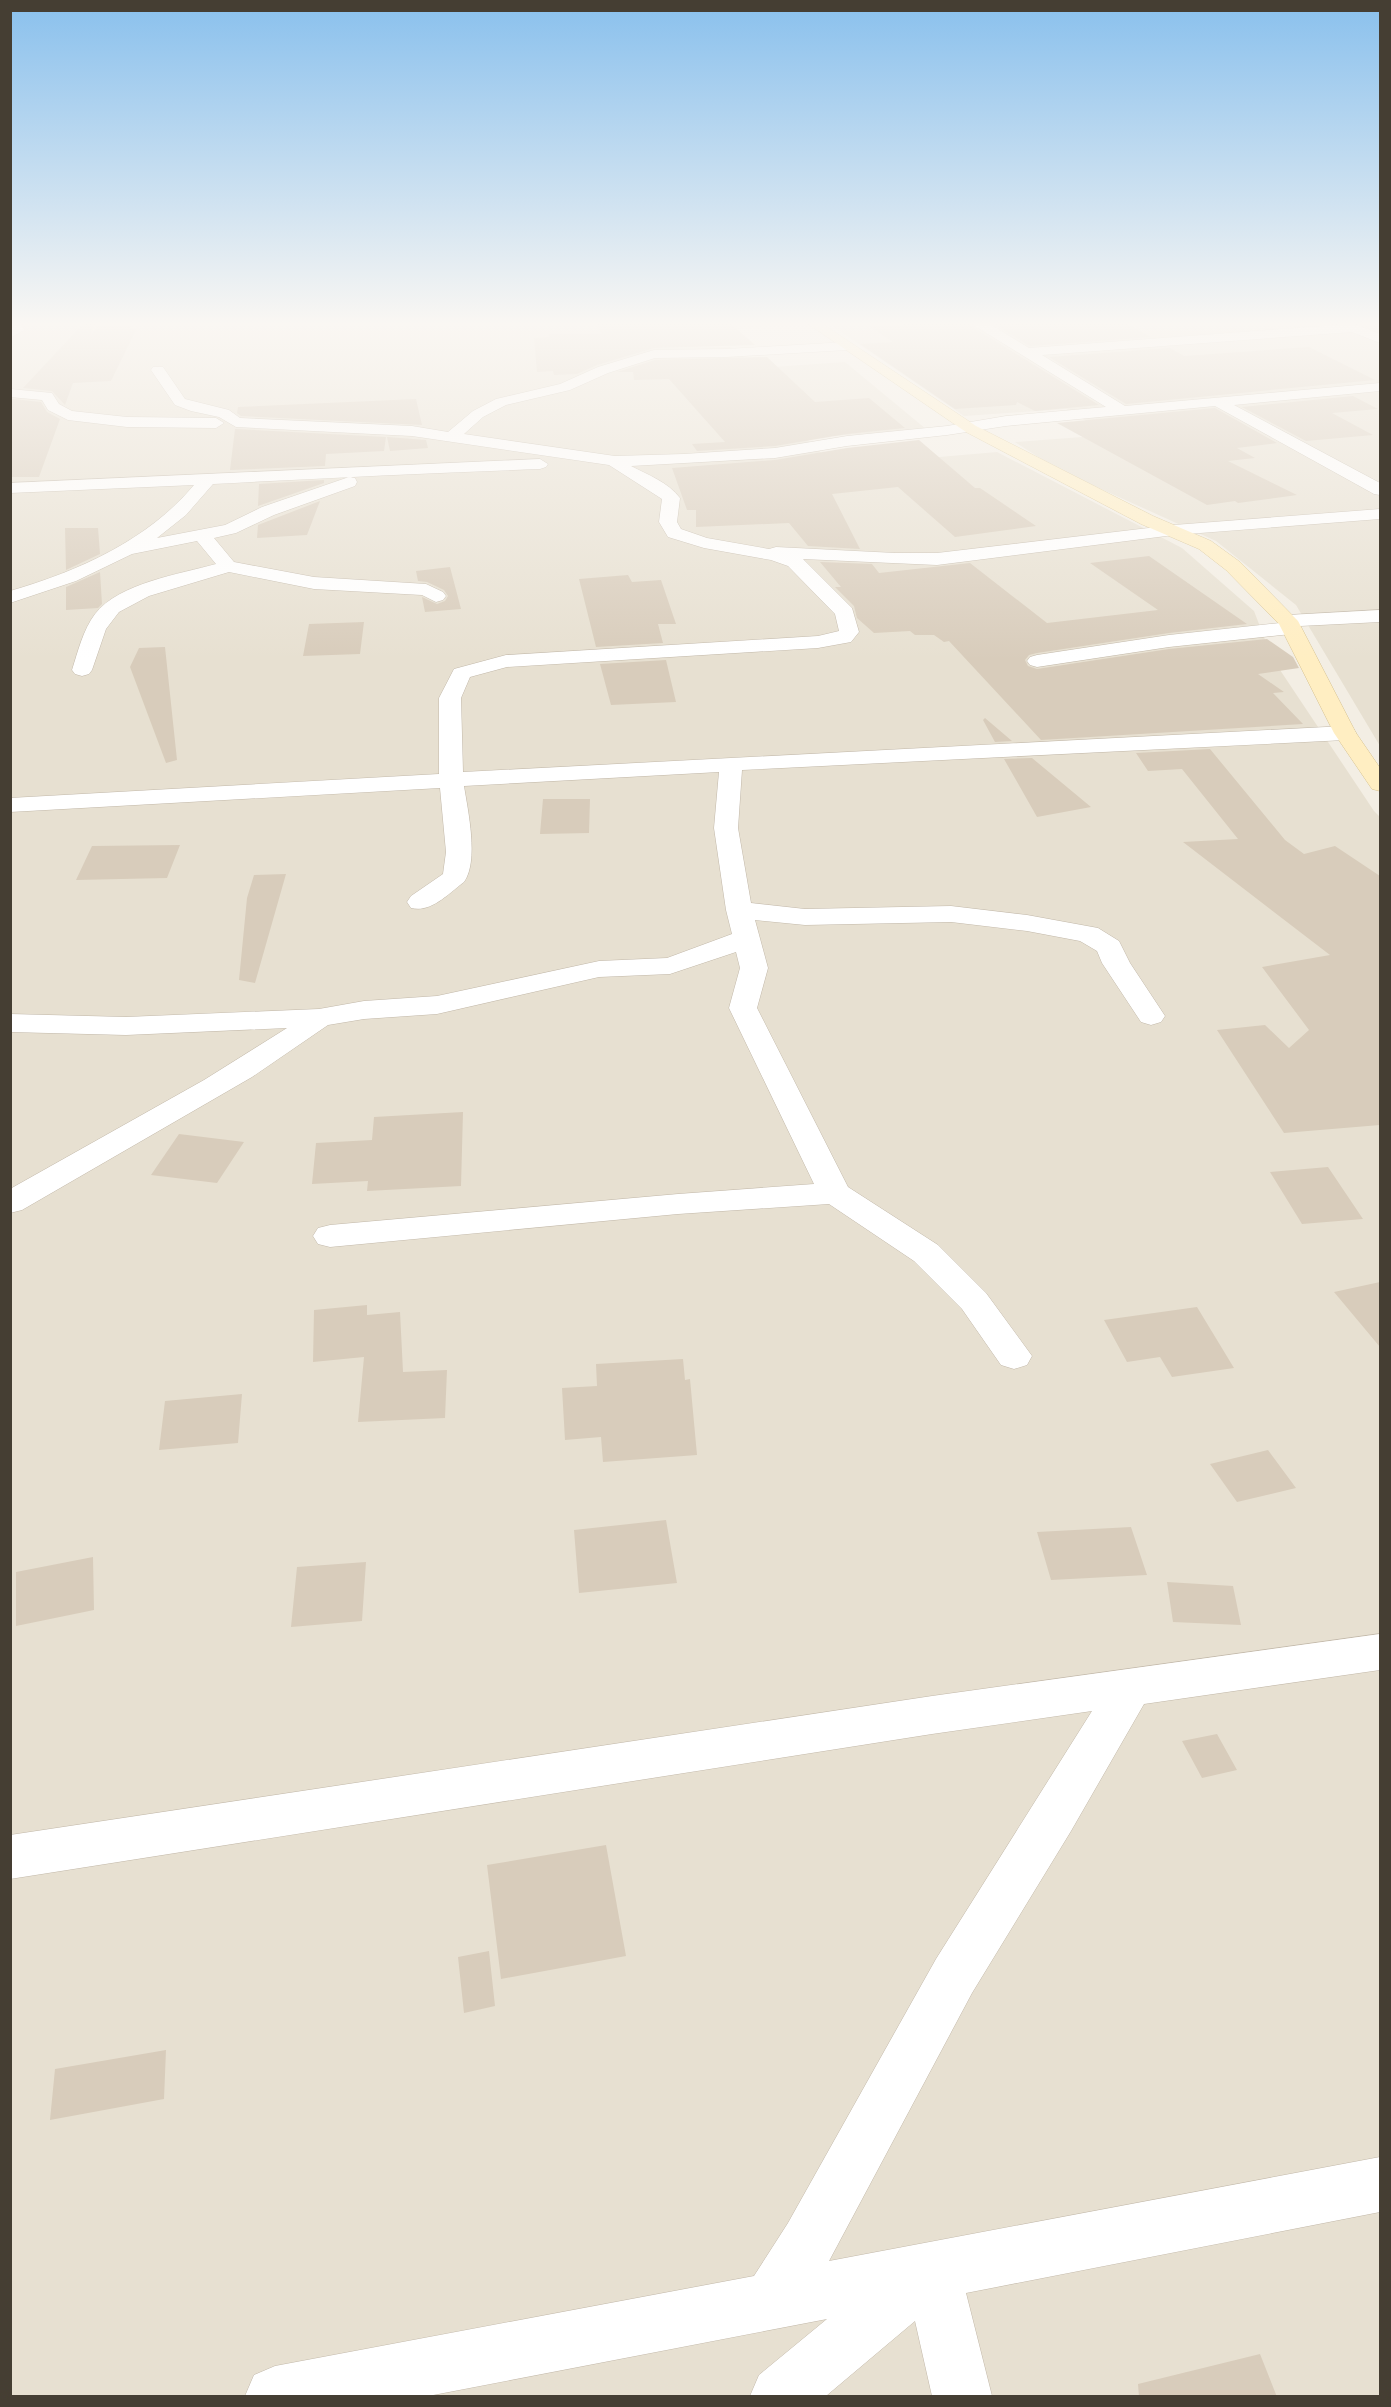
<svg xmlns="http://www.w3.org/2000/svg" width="1391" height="2407" viewBox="0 0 1391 2407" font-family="'Exo 2',sans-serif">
	<rect width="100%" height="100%" fill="#f3eee4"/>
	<path fill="#e7e0d1" d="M 11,323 L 791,323 L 794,325 L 641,335 L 653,348 L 731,347 L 757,368 L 845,362 L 926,429 L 806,438 L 835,466 L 997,452 L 1182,548 L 1254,611 L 1272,658 L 1374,811 L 1380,817 L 1380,2396 L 11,2396 Z
		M 828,323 L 1380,323 L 1380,746 L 1296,605 L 1216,541 L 1057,469 L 1015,442 L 1109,435 L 1066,409 L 964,416 Z"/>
	<path fill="#d8ccbb" d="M 84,323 L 95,323 L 90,337 L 97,326 L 133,325 L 131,328 L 137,328 L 111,381 L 73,383 L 65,405 L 52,391 L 23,388 Z
		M 730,323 L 755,345 L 654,348 L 597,365 L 577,374 L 554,375 L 553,371 L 537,372 L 534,338 L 549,337 L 549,334 L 602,334 L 597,324 Z
		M 924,323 L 972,323 L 974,328 L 1099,405 L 1035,411 L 1017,402 L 1016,405 L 955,409 L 860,344 L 893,342 L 870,327 Z
		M 992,323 L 1126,323 L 1151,337 L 1030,346 Z
		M 1309,347 L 1375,380 L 1126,404 L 1049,357 L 1170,348 L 1184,356 Z
		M 767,357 L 815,402 L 869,398 L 905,428 L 847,434 L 775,446 L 697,451 L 692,444 L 725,442 L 669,379 L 634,380 L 633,372 L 617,372 L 655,360 Z
		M 1353,396 L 1378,409 L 1332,413 L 1373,435 L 1306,441 L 1242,407 Z
		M 12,399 L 41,402 L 47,412 L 60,419 L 39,477 L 10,477 Z
		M 416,399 L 422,425 L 241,416 L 237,413 L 238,407 Z
		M 1215,408 L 1277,443 L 1237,448 L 1255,458 L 1228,461 L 1297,495 L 1238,503 L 1235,501 L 1207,505 L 1057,423 Z
		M 235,429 L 236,429 L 386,437 L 384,451 L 326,454 L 325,466 L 230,470 Z
		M 387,437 L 426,440 L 428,448 L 390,451 Z
		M 919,440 L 975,488 L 980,488 L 1036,526 L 955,537 L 898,487 L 832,494 L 860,549 L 808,546 L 789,523 L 696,527 L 696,510 L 687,510 L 672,468 L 775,460 L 847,448 Z
		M 324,480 L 324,483 L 258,506 L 259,484 Z
		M 320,501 L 307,535 L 257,538 L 258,525 Z
		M 65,528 L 98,528 L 100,554 L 66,570 Z
		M 1149,556 L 1247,624 L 1169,633 L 1037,653 L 1029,655 L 1025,660 L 1028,666 L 1037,669 L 1169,649 L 1267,639 L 1293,657 L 1299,668 L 1258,674 L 1284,692 L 1273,693 L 1303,724 L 1041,740 L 949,641 L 944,642 L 934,635 L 915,635 L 910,631 L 874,633 L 857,618 L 854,606 L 835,587 L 841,587 L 820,562 L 872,564 L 879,573 L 970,563 L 1047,623 L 1158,610 L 1090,563 Z
		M 450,567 L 461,609 L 425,612 L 422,597 L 437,604 L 445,601 L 448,596 L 444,590 L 427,582 L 418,581 L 416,571 Z
		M 100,572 L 102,604 L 98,608 L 66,610 L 66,587 Z
		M 628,575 L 632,582 L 661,580 L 676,624 L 658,624 L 663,643 L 596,647 L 579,579 Z
		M 364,622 L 360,654 L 303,656 L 309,624 Z
		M 165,647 L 177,760 L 166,763 L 130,667 L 139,648 Z
		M 666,660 L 676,702 L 611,705 L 600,664 Z
		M 985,718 L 1012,741 L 995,742 L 983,720 Z
		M 1210,749 L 1285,840 L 1304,854 L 1335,846 L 1380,876 L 1380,1125 L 1284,1133 L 1217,1030 L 1265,1025 L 1289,1048 L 1309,1030 L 1262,967 L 1330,955 L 1183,842 L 1238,839 L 1182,769 L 1148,771 L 1136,753 Z
		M 1032,758 L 1091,807 L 1037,817 L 1004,759 Z
		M 543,799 L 590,799 L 589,833 L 540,834 Z
		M 180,845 L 167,878 L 76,880 L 92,846 Z
		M 286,874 L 255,983 L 239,980 L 247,898 L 254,875 Z
		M 463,1112 L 461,1186 L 367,1191 L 368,1181 L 312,1184 L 316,1143 L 372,1140 L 374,1117 Z
		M 179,1134 L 244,1142 L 217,1183 L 151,1175 Z
		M 1328,1167 L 1363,1219 L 1302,1224 L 1270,1172 Z
		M 1380,1282 L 1380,1347 L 1334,1292 Z
		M 367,1305 L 367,1315 L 400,1312 L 403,1372 L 447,1370 L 445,1418 L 358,1422 L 364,1357 L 313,1362 L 314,1310 Z
		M 1197,1307 L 1234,1368 L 1172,1377 L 1160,1357 L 1127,1362 L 1104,1320 Z
		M 683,1359 L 685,1380 L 690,1379 L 697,1455 L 603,1462 L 601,1437 L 565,1440 L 562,1388 L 597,1386 L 596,1364 Z
		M 242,1394 L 238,1443 L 159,1450 L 165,1401 Z
		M 1268,1450 L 1296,1488 L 1237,1502 L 1210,1464 Z
		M 666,1520 L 677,1583 L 579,1593 L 574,1530 Z
		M 1131,1527 L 1147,1575 L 1051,1580 L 1037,1532 Z
		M 93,1557 L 94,1610 L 16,1626 L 16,1572 Z
		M 366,1562 L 362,1621 L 291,1627 L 297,1567 Z
		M 1167,1582 L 1233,1586 L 1241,1625 L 1173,1622 Z
		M 1217,1734 L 1237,1770 L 1202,1778 L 1182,1741 Z
		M 606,1845 L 626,1956 L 501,1979 L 487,1865 Z
		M 489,1951 L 495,2006 L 464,2013 L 458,1957 Z
		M 166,2050 L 164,2099 L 50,2120 L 55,2069 Z
		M 1260,2354 L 1277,2397 L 1139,2397 L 1138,2384 Z"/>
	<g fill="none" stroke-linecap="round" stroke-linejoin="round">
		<g stroke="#c2b8a9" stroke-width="1">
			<path id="street" d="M 10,323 L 21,323 L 24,330 L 10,338 Z
				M 974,323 L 988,323 L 1029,348 L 1337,325 L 1336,323 L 1352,323 L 1380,334 L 1380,343 L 1352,332 L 1042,355 L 1125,406 L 1380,383 L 1380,391 L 1234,405 L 1380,483 L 1380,495 L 1374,494 L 1215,406 L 1006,426 L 947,435 L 847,446 L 775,458 L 631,466 C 648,475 668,482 680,498 L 677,522 L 681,529 L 707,538 L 769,549 L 776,547 L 895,553 L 937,553 L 1174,525 L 1380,509 L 1380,519 L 1174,535 L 937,565 L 803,559 L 852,608 L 859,632 L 851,642 L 818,648 L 507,667 L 470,677 L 461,698 L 463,772 L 1345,726 L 1353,728 L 1356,733 L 1353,738 L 1345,740 L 742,770 L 738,828 L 751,903 L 805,909 L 951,906 L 1027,915 L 1098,928 L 1119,941 L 1130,963 L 1165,1016 L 1161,1022 L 1151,1025 L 1141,1022 L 1102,963 L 1097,951 L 1080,941 L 1027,931 L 951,922 L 805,925 L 755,920 L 768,968 L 757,1008 L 848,1187 L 938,1245 L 986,1293 L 1032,1356 L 1027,1365 L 1014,1369 L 1001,1365 L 962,1309 L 914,1261 L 829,1204 L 678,1214 L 330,1247 L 318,1244 L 313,1236 L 318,1228 L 330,1225 L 678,1194 L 814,1184 L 729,1008 L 740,968 L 736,952 L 670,974 L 599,977 L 437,1014 L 364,1019 L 328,1025 L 252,1077 L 22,1210 L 10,1213 L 10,1189 L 204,1080 L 287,1028 L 126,1035 L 10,1032 L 10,1014 L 126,1017 L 319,1009 L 364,1001 L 437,996 L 599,961 L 667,958 L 732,934 L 726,910 L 714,828 L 719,772 L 464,786 C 468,811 479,861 464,882 C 448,894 431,913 411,908 L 407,902 L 411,896 L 443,874 L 446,852 L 440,788 L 10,812 L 10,798 L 439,774 L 439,698 L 454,669 L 506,655 L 818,636 L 839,631 L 835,614 L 788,566 L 771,560 L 704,548 L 668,537 L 659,522 L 662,499 L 609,465 L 412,436 L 236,427 L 219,417 L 191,411 L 175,405 L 151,370 L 153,367 L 163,367 L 185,399 L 229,410 L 240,418 L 412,426 L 448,432 L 473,411 L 496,399 L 560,384 L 598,367 L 654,350 L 727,349 L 847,342 L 854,346 L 847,350 L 727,357 L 655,358 L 608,373 L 570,390 L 506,405 L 483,417 L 464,434 L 615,456 L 684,454 L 775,448 L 847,436 L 947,426 L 1006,416 L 1106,407 L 975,326 Z
				M 10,389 L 52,393 L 59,404 L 72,411 L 127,417 L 216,418 L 224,423 L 216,428 L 127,427 L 68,420 L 48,410 L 42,400 L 10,397 Z
				M 540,459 L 548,464 L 546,467 L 540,469 C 431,473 322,478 213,484 L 186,515 L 157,538 L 225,525 L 262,507 L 349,477 L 355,478 L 357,482 L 355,486 L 274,515 L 236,533 L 214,538 L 234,562 L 314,577 L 426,584 L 443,592 L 446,596 L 443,600 L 436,602 L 422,595 L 314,589 L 229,572 L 149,596 L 119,612 L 106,629 L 92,670 L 89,674 L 82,676 L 75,674 L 72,670 C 78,651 83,630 95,614 C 119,583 180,574 216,564 L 197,541 L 132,554 L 76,581 L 10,603 L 10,591 C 79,571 148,540 194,485 L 10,493 L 10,483 Z
				M 1380,610 L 1380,622 L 1300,626 L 1298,632 L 1291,634 L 1169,647 L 1037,667 L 1030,665 L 1027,661 L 1030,657 L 1037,655 L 1169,635 L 1280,623 L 1278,621 L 1281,617 L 1288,615 Z
				M 1380,1634 L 1380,1670 L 1144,1704 L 1071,1831 L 972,1993 L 829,2261 L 1380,2157 L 1380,2212 L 966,2293 L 992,2396 L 932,2396 L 915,2321 L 826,2396 L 750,2396 L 759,2375 L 827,2319 L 428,2396 L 245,2396 L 254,2375 L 275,2366 L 754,2276 L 788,2223 L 936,1959 L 1092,1711 L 932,1734 L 10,1879 L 10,1835 L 932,1696 Z"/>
		</g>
		<g stroke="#d6c290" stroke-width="1">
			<path id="secondary" d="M 807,323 L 821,323 L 976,426 L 1153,516 L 1211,541 L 1240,562 L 1298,621 L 1356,733 L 1380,768 L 1380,791 L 1372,789 L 1334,733 L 1279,624 L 1226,570 L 1199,549 L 1141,524 L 966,432 Z"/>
		</g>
		<use href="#street" fill="#fff" fill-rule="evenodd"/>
		<use href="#secondary" fill="#ffeec2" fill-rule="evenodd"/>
	</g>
	<linearGradient id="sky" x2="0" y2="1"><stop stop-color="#89c0ed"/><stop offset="0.49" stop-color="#faf7f3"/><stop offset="1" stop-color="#faf7f3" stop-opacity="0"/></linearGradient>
	<rect width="1391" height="660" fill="url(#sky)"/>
	<rect width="1391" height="2407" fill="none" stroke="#453e33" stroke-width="24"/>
</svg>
